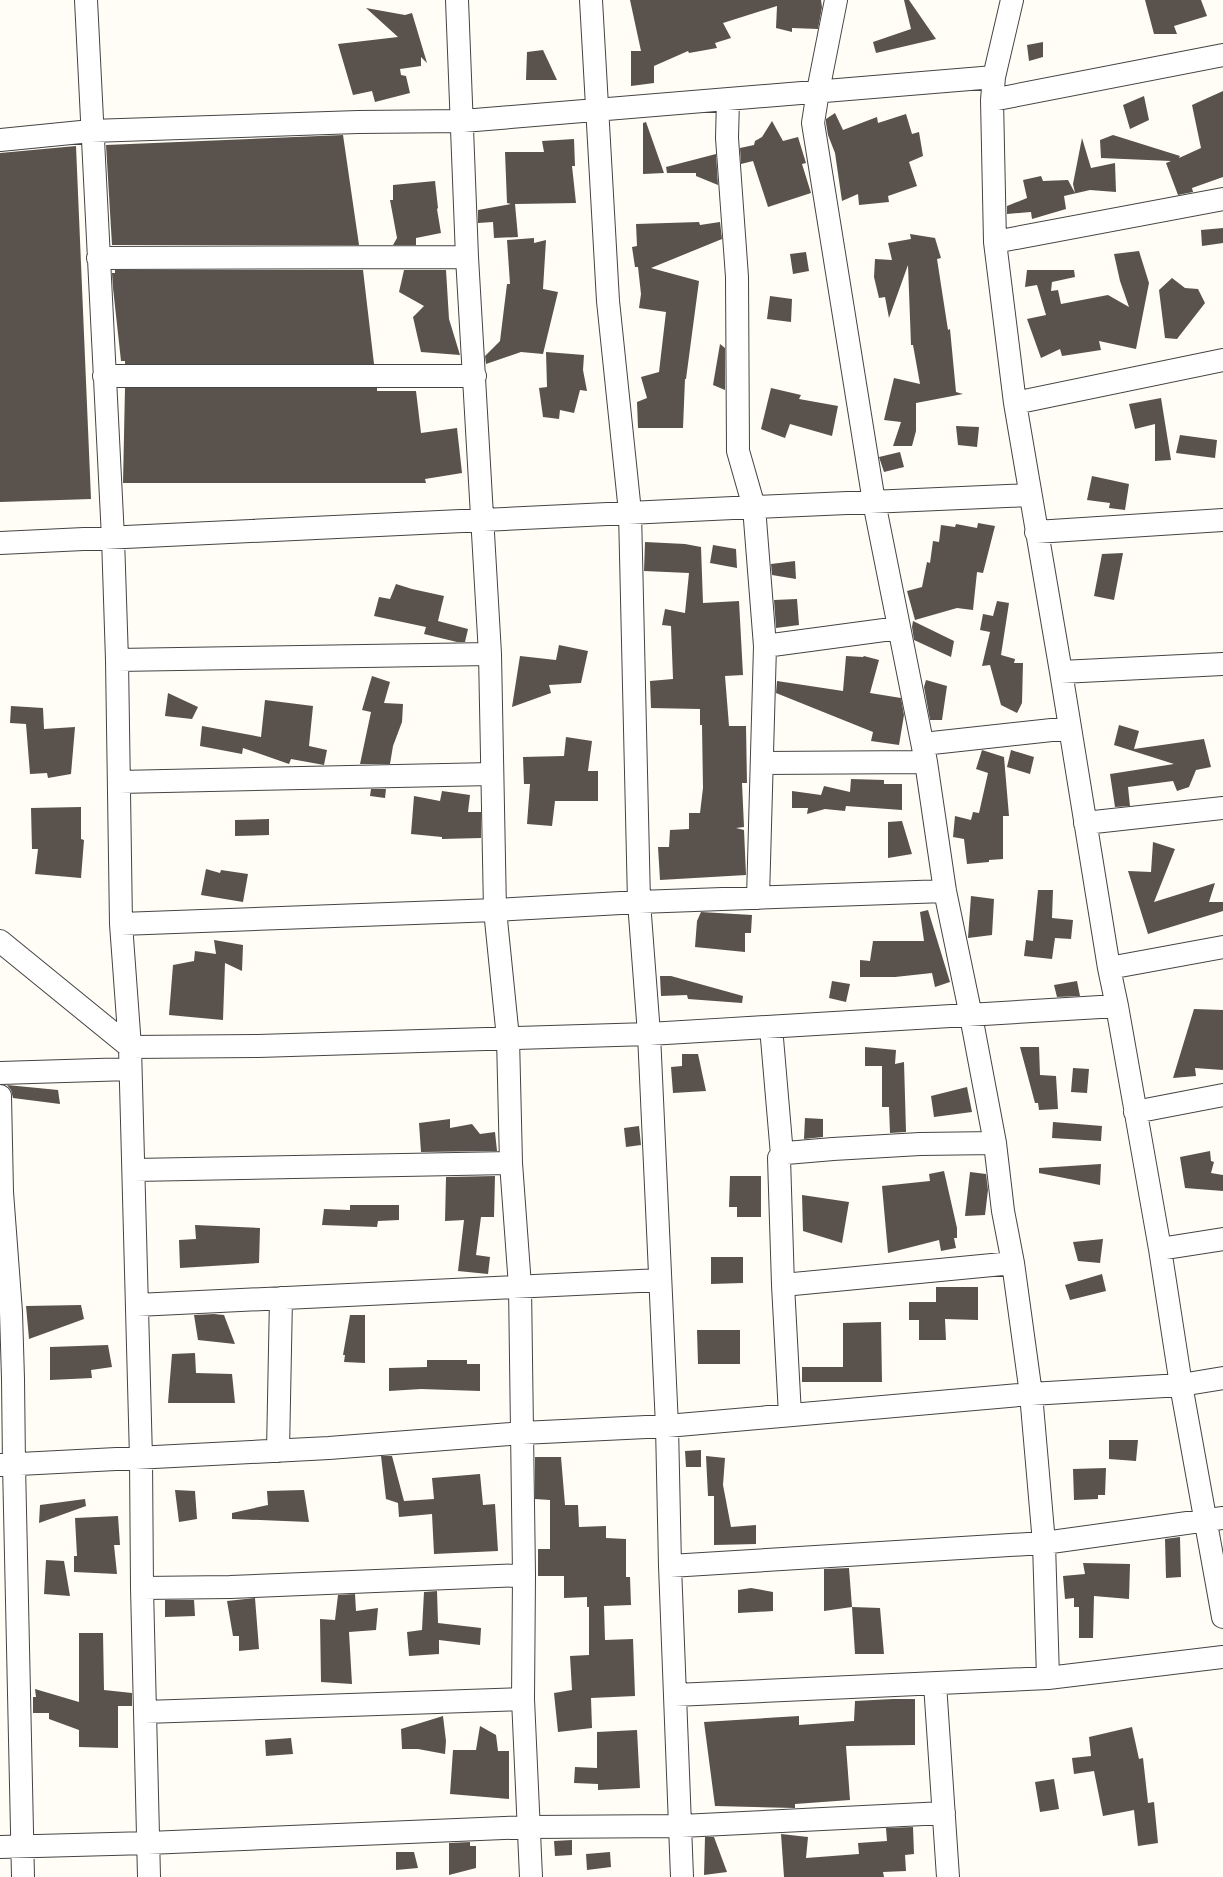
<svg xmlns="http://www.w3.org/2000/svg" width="1223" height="1877" viewBox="0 0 1223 1877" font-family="Lora,serif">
	<rect width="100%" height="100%" fill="#fffdf5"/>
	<path fill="#5a524d" d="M 630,0 L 821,0 L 822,7 L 818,29 L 792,28 L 792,32 L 776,28 L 777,6 L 723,23 L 731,38 L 715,43 L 717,48 L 689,53 L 688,51 L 654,66 L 654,83 L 631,86 L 631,51 L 641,51 Z
		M 904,0 L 909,0 L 936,39 L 876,53 L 873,42 L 911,29 Z
		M 1145,0 L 1201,0 L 1207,16 L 1174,26 L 1177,34 L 1154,34 Z
		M 366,8 L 405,15 L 412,13 L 427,63 L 421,57 L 421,66 L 400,69 L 401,75 L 406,76 L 410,93 L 375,102 L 372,91 L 353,95 L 338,44 L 398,37 Z
		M 1043,42 L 1043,57 L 1029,61 L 1027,45 Z
		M 543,50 L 557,80 L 526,80 L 527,52 Z
		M 1223,91 L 1223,177 L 1192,188 L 1193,192 L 1178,195 L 1166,163 L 1171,161 L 1101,158 L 1100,140 L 1113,135 L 1180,156 L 1179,158 L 1201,148 L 1192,105 Z
		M 1144,96 L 1149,120 L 1130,129 L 1123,105 Z
		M 835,113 L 843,130 L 877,117 L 878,123 L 906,114 L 912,134 L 919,132 L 923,156 L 909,162 L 917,186 L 888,196 L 889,202 L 859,205 L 858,194 L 842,201 L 835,153 L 828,135 L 826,123 L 826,119 Z
		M 772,121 L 783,141 L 798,137 L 806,163 L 802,164 L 811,193 L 768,207 L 753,161 L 741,164 L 740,148 L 754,145 L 755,141 L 762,137 Z
		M 646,122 L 664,173 L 643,174 L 643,123 Z
		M 343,135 L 359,245 L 112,245 L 106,145 Z
		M 1082,138 L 1091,168 L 1115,163 L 1116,192 L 1090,190 L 1064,196 L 1066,209 L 1032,219 L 1031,212 L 1007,214 L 1007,206 L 1027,198 L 1023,180 L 1041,176 L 1043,181 L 1068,180 L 1075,193 L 1073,184 Z
		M 574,139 L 575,166 L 572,166 L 576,203 L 515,204 L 518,237 L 494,238 L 493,222 L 478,223 L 478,210 L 511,204 L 507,203 L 505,152 L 544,152 L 542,141 Z
		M 76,146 L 91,499 L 0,502 L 0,153 Z
		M 716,154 L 718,185 L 696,176 L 696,173 L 667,173 L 666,167 Z
		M 435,181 L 438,208 L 437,209 L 441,233 L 416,238 L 416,245 L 393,245 L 397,238 L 390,200 L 393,200 L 393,185 Z
		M 699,222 L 700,225 L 720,222 L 722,239 L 651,268 L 699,281 L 686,379 L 685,379 L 683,428 L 638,428 L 637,402 L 647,398 L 641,377 L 659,372 L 666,312 L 639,308 L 641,294 L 638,267 L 635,267 L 632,247 L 637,246 L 636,224 Z
		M 1223,228 L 1223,243 L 1202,246 L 1201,230 Z
		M 910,234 L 935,238 L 941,258 L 937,259 L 948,330 L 950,329 L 956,392 L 963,394 L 916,403 L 916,431 L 912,446 L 893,446 L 901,422 L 884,420 L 894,378 L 920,384 L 913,345 L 911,345 L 908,265 L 889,318 L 885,297 L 879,298 L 874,277 L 875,259 L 892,260 L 888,243 L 911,239 Z
		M 534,238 L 534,243 L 546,240 L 543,289 L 558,292 L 543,354 L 521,352 L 486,364 L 485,356 L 500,341 L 507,284 L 510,284 L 507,240 Z
		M 1139,251 L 1149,283 L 1136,349 L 1099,341 L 1101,350 L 1062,356 L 1060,349 L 1041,358 L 1027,319 L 1046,315 L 1037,285 L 1025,287 L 1027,270 L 1074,270 L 1075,277 L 1052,282 L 1051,291 L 1058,290 L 1061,304 L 1108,295 L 1129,307 L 1120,281 L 1114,254 Z
		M 806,252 L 809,271 L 793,274 L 790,254 Z
		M 115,270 L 363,270 L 374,364 L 125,364 L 125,361 L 121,361 L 113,288 L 112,273 L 115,273 Z
		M 404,270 L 446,270 L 449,319 L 460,355 L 421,352 L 413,317 L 424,306 L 399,292 Z
		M 1172,278 L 1185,288 L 1198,289 L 1205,303 L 1177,339 L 1165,338 L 1159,290 Z
		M 770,296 L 792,299 L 791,322 L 767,319 Z
		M 720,344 L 725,348 L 725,390 L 713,385 Z
		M 546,352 L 584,355 L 583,370 L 587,391 L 580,390 L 574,413 L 560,410 L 559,419 L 543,417 L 539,388 L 547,387 Z
		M 125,388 L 377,388 L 377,391 L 416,391 L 421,433 L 457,428 L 462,473 L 425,479 L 426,483 L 123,483 Z
		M 771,388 L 801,395 L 799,399 L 838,406 L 832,436 L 790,424 L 785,438 L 761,429 Z
		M 1161,398 L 1171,460 L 1155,461 L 1155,424 L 1135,429 L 1129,404 Z
		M 956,426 L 979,427 L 977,447 L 958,445 Z
		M 1180,435 L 1217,440 L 1215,458 L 1176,453 Z
		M 900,452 L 904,467 L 884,472 L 879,457 Z
		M 1092,476 L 1129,484 L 1125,510 L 1109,508 L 1110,503 L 1087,500 Z
		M 978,523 L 995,526 L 983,573 L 977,572 L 973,610 L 957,608 L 915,620 L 907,591 L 922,587 L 927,562 L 930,563 L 933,541 L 939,542 L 941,525 L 955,527 L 956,524 L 977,528 Z
		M 645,542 L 685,544 L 701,547 L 703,603 L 739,601 L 743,675 L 725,676 L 729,726 L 746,726 L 747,783 L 742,783 L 744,827 L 736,828 L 744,830 L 746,875 L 660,880 L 658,847 L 669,847 L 670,830 L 689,829 L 689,813 L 700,813 L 703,788 L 702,725 L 700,725 L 700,709 L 651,708 L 650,681 L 673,679 L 671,626 L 662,625 L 665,609 L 685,613 L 689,573 L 644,571 Z
		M 713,545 L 736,549 L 737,568 L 710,563 Z
		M 1123,553 L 1114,600 L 1094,596 L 1102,554 Z
		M 795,561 L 796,579 L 772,575 L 771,564 Z
		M 396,584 L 412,589 L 444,596 L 438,621 L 468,629 L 465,642 L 457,642 L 424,634 L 426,627 L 374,616 L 379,597 L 390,599 Z
		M 797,599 L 799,625 L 776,628 L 774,600 Z
		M 997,601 L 1009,603 L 1001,655 L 1015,659 L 1014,663 L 1023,663 L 1022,703 L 1017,713 L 1001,705 L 990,665 L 982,666 L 990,632 L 980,630 L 983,614 L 993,616 Z
		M 913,621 L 954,641 L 951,657 L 914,640 L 912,627 Z
		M 559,645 L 588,651 L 581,683 L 549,685 L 551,693 L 512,707 L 520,656 L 556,660 Z
		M 846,656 L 863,657 L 864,656 L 879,660 L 870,693 L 901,698 L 904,715 L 899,745 L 871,741 L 873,732 L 776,693 L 777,681 L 843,691 Z
		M 372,676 L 390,682 L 384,703 L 403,704 L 402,722 L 393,746 L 390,764 L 360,764 L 371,712 L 362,710 Z
		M 926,680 L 947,686 L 942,720 L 930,720 L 924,687 Z
		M 168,693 L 198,707 L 192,719 L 165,716 Z
		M 265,700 L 313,706 L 309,746 L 327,750 L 324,765 L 291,759 L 289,764 L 243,748 L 242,754 L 200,746 L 202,726 L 261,737 Z
		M 11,706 L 43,708 L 44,729 L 75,727 L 71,774 L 48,778 L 47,773 L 30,774 L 26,724 L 10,723 Z
		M 1119,725 L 1139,731 L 1134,749 L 1204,739 L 1211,767 L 1196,770 L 1189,787 L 1177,791 L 1173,781 L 1128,787 L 1130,806 L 1115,807 L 1110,774 L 1174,764 L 1114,745 Z
		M 566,737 L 592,741 L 588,771 L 598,771 L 598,801 L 555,801 L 552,826 L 527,824 L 530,784 L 524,784 L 523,757 L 564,756 Z
		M 982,750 L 1004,757 L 1009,816 L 1003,816 L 1003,859 L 989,860 L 989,862 L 967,864 L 964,839 L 953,837 L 955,816 L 971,820 L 973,812 L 979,813 L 988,773 L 976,769 Z
		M 1011,750 L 1034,757 L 1030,774 L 1007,767 Z
		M 851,779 L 884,780 L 884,784 L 902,784 L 902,810 L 846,806 L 845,811 L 825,809 L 807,814 L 808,808 L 792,808 L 792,791 L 821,795 L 824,786 L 850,792 Z
		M 371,789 L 386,789 L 385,798 L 370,796 Z
		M 442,791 L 470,795 L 468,812 L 481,812 L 481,838 L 442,839 L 442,837 L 411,834 L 414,796 L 440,801 Z
		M 81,807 L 81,839 L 84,840 L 81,878 L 35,874 L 38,849 L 32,849 L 31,808 Z
		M 269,819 L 269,835 L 235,836 L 235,820 Z
		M 902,821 L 912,854 L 888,858 L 888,822 Z
		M 1153,842 L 1175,849 L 1154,902 L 1215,883 L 1209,902 L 1223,902 L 1223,911 L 1148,934 L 1128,871 L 1151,872 Z
		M 206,869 L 220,873 L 221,870 L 248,874 L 243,902 L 201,895 Z
		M 1038,890 L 1053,890 L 1052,918 L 1073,920 L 1071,939 L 1055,938 L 1052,959 L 1024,956 L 1026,940 L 1033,941 Z
		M 971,896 L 994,899 L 992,935 L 968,938 Z
		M 928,910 L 950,982 L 935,987 L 932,973 L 895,977 L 860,977 L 860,960 L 870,961 L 873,941 L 924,941 L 920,912 Z
		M 701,912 L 752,915 L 751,933 L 745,933 L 745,952 L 695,947 L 697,921 Z
		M 214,940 L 243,945 L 242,971 L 225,963 L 223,1020 L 169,1015 L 173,965 L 194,961 L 195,951 L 216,954 Z
		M 660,976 L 671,976 L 743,996 L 742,1003 L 688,999 L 687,995 L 661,996 Z
		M 832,981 L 850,984 L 846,1002 L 829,998 Z
		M 1077,981 L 1080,996 L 1057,997 L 1054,985 Z
		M 1194,1009 L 1223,1010 L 1223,1070 L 1195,1068 L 1196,1076 L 1173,1078 Z
		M 865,1047 L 896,1050 L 895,1064 L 904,1062 L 906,1132 L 890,1133 L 889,1107 L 882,1107 L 882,1066 L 865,1066 Z
		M 1020,1047 L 1039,1047 L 1040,1075 L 1056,1076 L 1058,1109 L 1039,1110 L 1038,1103 L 1035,1103 Z
		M 682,1054 L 698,1054 L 706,1091 L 673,1093 L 671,1067 L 682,1066 Z
		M 1073,1068 L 1089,1069 L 1087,1093 L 1071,1092 Z
		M 7,1085 L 58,1090 L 60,1104 L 13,1098 L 11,1090 Z
		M 967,1087 L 972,1112 L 934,1117 L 931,1096 Z
		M 805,1118 L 823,1119 L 823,1137 L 804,1139 Z
		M 450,1119 L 450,1128 L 472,1124 L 480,1134 L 495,1132 L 497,1151 L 421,1152 L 419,1123 Z
		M 1053,1122 L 1102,1126 L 1101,1141 L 1052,1138 Z
		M 639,1126 L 641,1145 L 626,1147 L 624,1128 Z
		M 1210,1151 L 1211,1161 L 1214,1162 L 1211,1173 L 1223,1175 L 1223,1191 L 1185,1188 L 1180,1157 Z
		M 1101,1164 L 1100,1185 L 1039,1173 L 1039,1168 Z
		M 944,1171 L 957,1228 L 957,1238 L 954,1238 L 956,1248 L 941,1251 L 939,1240 L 888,1253 L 882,1186 L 930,1181 L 929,1174 Z
		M 970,1172 L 986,1174 L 988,1190 L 985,1215 L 965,1216 Z
		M 495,1176 L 494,1217 L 481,1217 L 476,1255 L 490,1257 L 488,1274 L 458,1271 L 464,1220 L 445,1221 L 446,1177 Z
		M 730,1176 L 761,1176 L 761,1217 L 737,1217 L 737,1207 L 729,1207 Z
		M 802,1195 L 849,1202 L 842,1243 L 803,1231 Z
		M 350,1205 L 399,1205 L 399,1220 L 378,1221 L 377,1227 L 322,1225 L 324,1209 L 350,1210 Z
		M 195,1225 L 260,1228 L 259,1263 L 180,1268 L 179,1240 L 196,1239 Z
		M 1103,1239 L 1100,1263 L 1078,1261 L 1073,1242 Z
		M 711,1257 L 743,1257 L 743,1283 L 711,1284 Z
		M 1102,1274 L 1106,1291 L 1070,1300 L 1065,1285 Z
		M 936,1287 L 978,1287 L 978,1320 L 945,1319 L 946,1340 L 919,1340 L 919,1320 L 909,1320 L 909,1302 L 936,1302 Z
		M 81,1305 L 84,1319 L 29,1339 L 26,1306 Z
		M 214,1314 L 224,1315 L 235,1344 L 198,1340 L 194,1315 Z
		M 350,1315 L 365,1315 L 365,1363 L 344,1362 L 345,1355 L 343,1355 Z
		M 881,1322 L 882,1382 L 802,1382 L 802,1367 L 843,1367 L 843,1323 Z
		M 697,1330 L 740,1330 L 740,1364 L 698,1364 Z
		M 108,1345 L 112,1367 L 91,1370 L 92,1378 L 50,1380 L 50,1347 Z
		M 195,1353 L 196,1373 L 232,1374 L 235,1403 L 168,1403 L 172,1354 Z
		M 427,1360 L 467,1360 L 467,1364 L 480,1364 L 480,1391 L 421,1389 L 389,1391 L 389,1368 L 427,1367 Z
		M 1109,1440 L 1138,1440 L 1136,1461 L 1109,1459 Z
		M 701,1450 L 701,1467 L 686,1467 L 685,1451 Z
		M 381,1456 L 392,1456 L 404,1501 L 434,1499 L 432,1478 L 480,1474 L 483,1505 L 495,1504 L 498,1551 L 434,1554 L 432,1514 L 399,1517 L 398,1503 L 386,1499 Z
		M 706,1456 L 725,1458 L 723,1485 L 731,1527 L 756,1525 L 756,1544 L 714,1545 L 714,1496 L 708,1496 Z
		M 535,1457 L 561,1457 L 565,1505 L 578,1505 L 579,1527 L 606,1526 L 606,1538 L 626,1539 L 626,1577 L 630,1577 L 631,1605 L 604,1606 L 605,1640 L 633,1639 L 635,1696 L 591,1698 L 592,1728 L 558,1732 L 554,1693 L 572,1690 L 570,1656 L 589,1655 L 589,1607 L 587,1607 L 587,1597 L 564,1598 L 564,1576 L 538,1576 L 538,1549 L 550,1549 L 550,1500 L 535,1499 Z
		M 1106,1468 L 1105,1495 L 1098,1495 L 1098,1499 L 1074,1500 L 1073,1469 Z
		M 175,1490 L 195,1491 L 197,1519 L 179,1522 Z
		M 304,1490 L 309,1522 L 232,1519 L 232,1513 L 268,1505 L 267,1491 Z
		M 85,1499 L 86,1506 L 39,1523 L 40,1505 Z
		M 118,1516 L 120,1545 L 114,1545 L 117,1574 L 74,1572 L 74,1556 L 77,1556 L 75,1518 Z
		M 1180,1537 L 1181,1577 L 1166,1578 L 1165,1539 Z
		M 46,1560 L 64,1561 L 70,1596 L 44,1594 Z
		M 1083,1563 L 1130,1564 L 1129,1599 L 1094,1596 L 1093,1638 L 1079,1638 L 1079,1607 L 1074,1607 L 1074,1598 L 1065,1599 L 1063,1576 L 1085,1574 Z
		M 849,1568 L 852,1607 L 824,1611 L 824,1569 Z
		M 751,1588 L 773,1592 L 773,1611 L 738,1613 L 738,1590 Z
		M 437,1591 L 438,1623 L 481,1628 L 480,1645 L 439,1640 L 439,1654 L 409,1656 L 407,1632 L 422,1630 L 424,1592 Z
		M 355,1594 L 356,1611 L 378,1608 L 376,1630 L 349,1632 L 352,1684 L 321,1682 L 320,1619 L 335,1620 L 338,1595 Z
		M 255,1598 L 259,1649 L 239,1651 L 239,1636 L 233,1636 L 227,1601 Z
		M 165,1600 L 194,1600 L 195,1616 L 165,1617 Z
		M 852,1607 L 880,1608 L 884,1654 L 855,1654 Z
		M 79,1633 L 103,1633 L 104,1690 L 132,1693 L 132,1706 L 118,1706 L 118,1748 L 79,1747 L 79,1730 L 49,1719 L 49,1713 L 33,1713 L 33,1697 L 36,1697 L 35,1689 L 79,1702 Z
		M 893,1699 L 915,1699 L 915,1745 L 846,1746 L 850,1800 L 795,1804 L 795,1808 L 715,1806 L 704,1722 L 799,1716 L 799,1725 L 854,1721 L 855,1701 Z
		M 443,1716 L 446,1741 L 445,1754 L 418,1749 L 402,1749 L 401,1729 Z
		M 480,1726 L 496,1735 L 498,1751 L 509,1751 L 509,1799 L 450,1794 L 453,1750 L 476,1750 Z
		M 1132,1727 L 1139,1759 L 1143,1758 L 1148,1803 L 1154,1802 L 1158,1843 L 1138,1846 L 1134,1810 L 1103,1816 L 1094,1771 L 1074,1774 L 1072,1758 L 1091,1756 L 1089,1737 Z
		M 637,1730 L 640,1788 L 598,1790 L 598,1784 L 574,1783 L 575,1767 L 597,1768 L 597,1732 Z
		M 291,1738 L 293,1754 L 266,1756 L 265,1740 Z
		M 1054,1779 L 1059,1809 L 1040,1812 L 1035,1782 Z
		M 913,1827 L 914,1854 L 905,1855 L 906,1871 L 883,1872 L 884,1877 L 784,1877 L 781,1834 L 808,1837 L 806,1858 L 859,1854 L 858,1843 L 887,1841 L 886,1828 Z
		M 705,1837 L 714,1837 L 727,1872 L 704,1875 Z
		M 572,1840 L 572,1855 L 555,1856 L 554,1841 Z
		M 470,1842 L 470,1846 L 476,1846 L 476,1868 L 449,1875 L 449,1843 Z
		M 396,1852 L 414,1852 L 418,1868 L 396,1870 Z
		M 610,1852 L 611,1867 L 587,1870 L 586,1854 Z"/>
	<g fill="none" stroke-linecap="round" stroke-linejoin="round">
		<g stroke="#444" stroke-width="24">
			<path id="minor" d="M 86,0 L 113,538 L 117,660 L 121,924 L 130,1047 L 141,1458 L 142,1588 L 149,1877
				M 457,0 L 467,257 L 490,654 L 495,910 L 508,1038 L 511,1163 L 520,1286 L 524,1575 L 523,1699 L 531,1877
				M 591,0 L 608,301 L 630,512 L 639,902 L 649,1034 L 667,1426 L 670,1566 L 682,1877
				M 836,0 L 818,91 L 813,123 L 874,502 L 926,762 L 945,891 L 971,1016 L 995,1143 L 1003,1211 L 1013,1263 L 1031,1394 L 1044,1543 L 1048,1678
				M 1012,0 L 994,77 L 992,100 L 995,242 L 1015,403 L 1061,672 L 1109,968 L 1117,1006 L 1160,1249 L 1181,1385 L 1223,1617
				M 728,99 L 727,138 L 737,277 L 738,451 L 754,507 L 765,646 L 758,898
				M 992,100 L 1223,55
				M 0,140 L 91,131 L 358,122 L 463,121 L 994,77
				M 995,242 L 1223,199
				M 98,258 L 467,257
				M 104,376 L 475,376
				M 1015,403 L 1223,360
				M 1036,532 L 1223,520
				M 0,543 L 754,507 L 1030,495
				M 765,646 L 899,628
				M 117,660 L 490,654
				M 1061,672 L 1223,664
				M 923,744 L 1070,728
				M 762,763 L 926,762
				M 119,782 L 492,774
				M 1085,823 L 1223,808
				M 121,924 L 495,910 L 639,902 L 945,891
				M 0,941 L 130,1047 L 258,1046 L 649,1034 L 1117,1006
				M 1109,968 L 1223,947
				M 771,1027 L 782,1155
				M 0,1073 L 130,1069
				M 0,1096 L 2,1192 L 11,1312 L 13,1379 L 14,1464 L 23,1877
				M 1135,1112 L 1223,1095
				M 134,1170 L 511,1163
				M 1160,1249 L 1223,1239
				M 783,1285 L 1013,1263
				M 137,1305 L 660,1280
				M 790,1415 L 783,1285 L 779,1158 L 786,1153 L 833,1149 L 920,1144 L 995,1143
				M 278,1451 L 281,1298
				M 0,1465 L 329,1448 L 522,1433 L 667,1426 L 1031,1394 L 1181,1385 L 1223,1378
				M 670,1566 L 1044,1543 L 1223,1518
				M 142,1588 L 230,1587 L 524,1575
				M 935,1684 L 948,1877
				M 675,1695 L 1048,1678 L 1223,1657
				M 145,1712 L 523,1699
				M 0,1847 L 148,1843 L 529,1827 L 681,1826 L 944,1813"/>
		</g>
		<use href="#minor" stroke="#fff" stroke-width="22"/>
	</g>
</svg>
